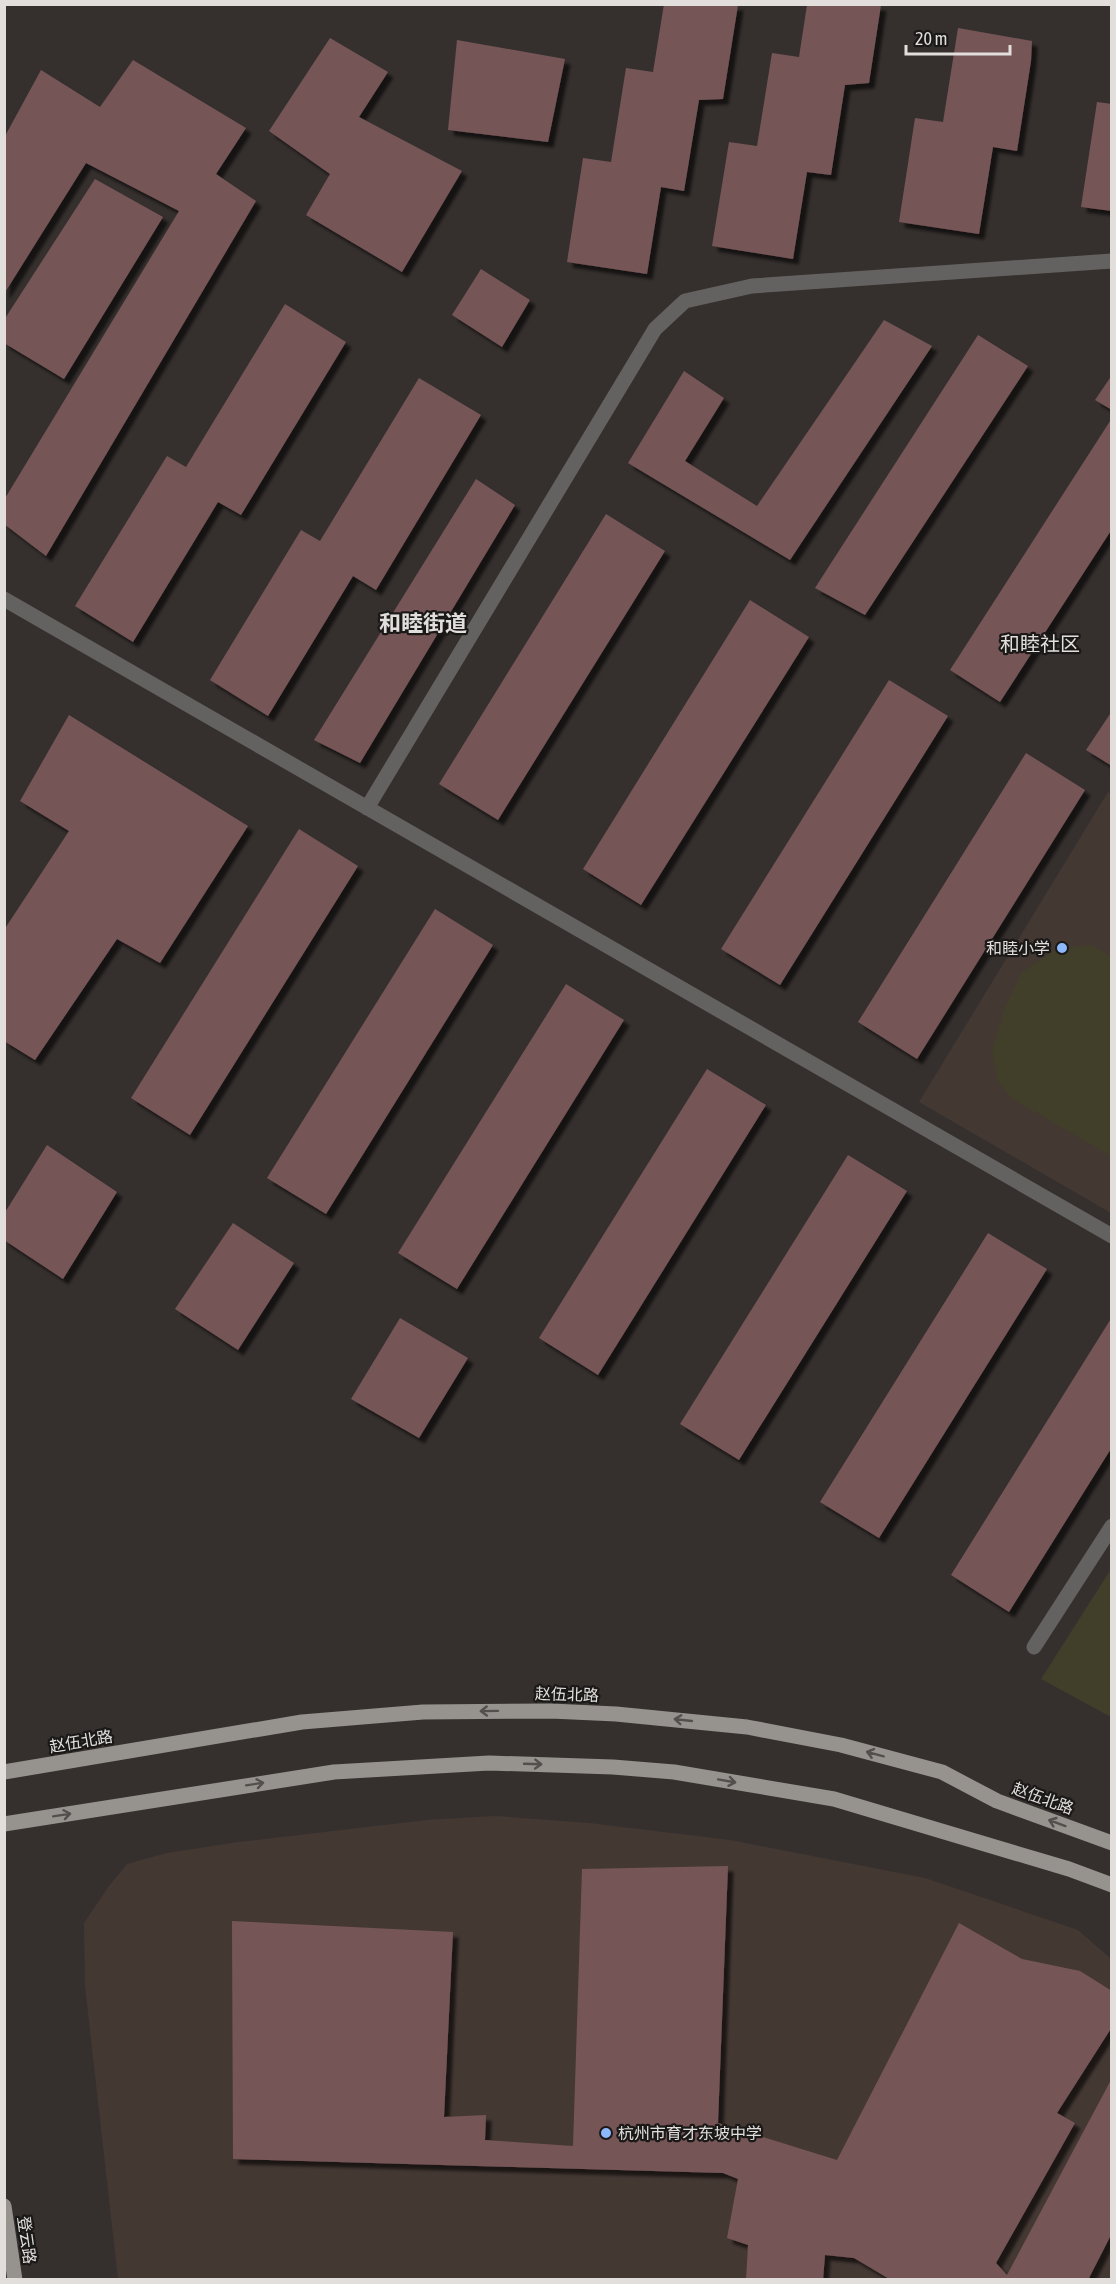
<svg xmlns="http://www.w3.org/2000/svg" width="1116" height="2284" viewBox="0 0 1116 2284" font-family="'Asap Condensed','Noto Sans SC',sans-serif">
	<defs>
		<filter id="shadow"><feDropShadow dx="5.5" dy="5.5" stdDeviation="1.5" flood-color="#0009"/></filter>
	</defs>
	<rect width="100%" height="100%" fill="#35302e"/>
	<path fill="#443833" d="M 1108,792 L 1111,794 L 1111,1213 L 919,1102 Z
		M 495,1816 L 589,1823 L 730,1840 L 925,1878 L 1078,1930 L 1111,1959 L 1111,2279 L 118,2279 L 85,1986 L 84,1923 L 109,1886 L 127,1864 L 167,1853 L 238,1842 L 427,1820 Z"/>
	<path fill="#413e2a" d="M 1092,945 L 1111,957 L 1111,1156 L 1011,1098 L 997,1080 L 992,1050 L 1006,1005 L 1022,972 L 1056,949 Z
		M 1111,1569 L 1111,1717 L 1041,1679 Z"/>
	<path fill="#765557" filter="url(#shadow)" d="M 664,4 L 738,5 L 723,99 L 699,100 L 684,191 L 661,187 L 647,274 L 567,262 L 583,158 L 611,162 L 626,68 L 653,72 Z
		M 807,5 L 881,5 L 869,83 L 845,85 L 831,175 L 807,172 L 793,259 L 712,246 L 729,142 L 757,146 L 772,53 L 799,57 Z
		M 958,28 L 1032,41 L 1031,61 L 1017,151 L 993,147 L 979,234 L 899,222 L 915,118 L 943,122 Z
		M 330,38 L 388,72 L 359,117 L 462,171 L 402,272 L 306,215 L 330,174 L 269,131 Z
		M 457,40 L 565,59 L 548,142 L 448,130 Z
		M 133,60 L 246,128 L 216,174 L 256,201 L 46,556 L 4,524 L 4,500 L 179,211 L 86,163 L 4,294 L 4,138 L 41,70 L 100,107 Z
		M 1097,102 L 1112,104 L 1112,211 L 1081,207 Z
		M 95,179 L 163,217 L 64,379 L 4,343 L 4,320 Z
		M 481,269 L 530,300 L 502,347 L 452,315 Z
		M 285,304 L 346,342 L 241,515 L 218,502 L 133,642 L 75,606 L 167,456 L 186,467 Z
		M 884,320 L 932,346 L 790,560 L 628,463 L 684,371 L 724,398 L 685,461 L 757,506 Z
		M 978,335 L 1028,366 L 865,615 L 815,588 Z
		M 1112,375 L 1112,410 L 1095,400 Z
		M 419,378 L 481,415 L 376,590 L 353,576 L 268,716 L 210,680 L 301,530 L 320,541 Z
		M 1112,418 L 1112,529 L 1000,702 L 950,670 Z
		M 476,479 L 515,505 L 360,763 L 314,740 Z
		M 606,514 L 665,551 L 498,820 L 439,784 Z
		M 750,600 L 809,637 L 641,905 L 583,869 Z
		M 889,680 L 948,716 L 780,985 L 721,949 Z
		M 1112,711 L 1112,766 L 1086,750 Z
		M 69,715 L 248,826 L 160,963 L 117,939 L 35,1060 L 4,1041 L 4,930 L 69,831 L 20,801 Z
		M 1026,753 L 1085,790 L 917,1059 L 858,1022 Z
		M 299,829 L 358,866 L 190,1135 L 131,1098 Z
		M 435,909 L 493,945 L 326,1214 L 267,1178 Z
		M 566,984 L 624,1020 L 457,1289 L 398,1253 Z
		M 707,1069 L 766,1105 L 598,1375 L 539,1338 Z
		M 47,1145 L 117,1192 L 63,1279 L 4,1240 L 4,1214 Z
		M 848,1155 L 907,1191 L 739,1460 L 680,1424 Z
		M 233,1223 L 294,1263 L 238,1350 L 175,1309 Z
		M 988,1233 L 1047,1269 L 879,1538 L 820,1502 Z
		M 1112,1317 L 1112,1447 L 1009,1612 L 951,1575 Z
		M 400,1318 L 468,1358 L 419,1438 L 351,1399 Z
		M 728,1866 L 718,2123 L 837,2160 L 959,1923 L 1022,1959 L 1080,1971 L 1112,1991 L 1112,2027 L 1057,2113 L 1075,2123 L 996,2263 L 1007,2275 L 1112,2078 L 1112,2233 L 1088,2280 L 891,2280 L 854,2258 L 825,2255 L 823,2280 L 746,2280 L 748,2245 L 727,2238 L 738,2179 L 723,2173 L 233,2159 L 232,1921 L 453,1932 L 444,2117 L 486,2115 L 485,2140 L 573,2146 L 582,1869 Z"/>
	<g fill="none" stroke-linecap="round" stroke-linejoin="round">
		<path stroke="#646260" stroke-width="15" d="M 4,599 L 1112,1236
			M 367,808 L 655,329 L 685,301 L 752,286 L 1112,261
			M 1034,1647 L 1112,1526"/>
		<path stroke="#96928e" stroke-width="15" d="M 4,1772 L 302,1722 L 423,1712 L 551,1711 L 616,1714 L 747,1727 L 841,1745 L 942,1772 L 997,1801 L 1112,1843
			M 4,1824 L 334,1772 L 489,1763 L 613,1767 L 674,1772 L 834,1799 L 1069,1869 L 1112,1885
			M 4,2206 L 15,2280"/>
	</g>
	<defs><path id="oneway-shaft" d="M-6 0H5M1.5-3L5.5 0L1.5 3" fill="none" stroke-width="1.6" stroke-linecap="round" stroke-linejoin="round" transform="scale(1.5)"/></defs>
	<g stroke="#524f4d">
		<use href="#oneway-shaft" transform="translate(489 1711) rotate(179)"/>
		<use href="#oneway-shaft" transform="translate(683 1720) rotate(-174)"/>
		<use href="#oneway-shaft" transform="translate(875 1754) rotate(-165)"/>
		<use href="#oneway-shaft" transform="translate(533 1764) rotate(2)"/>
		<use href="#oneway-shaft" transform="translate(727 1781) rotate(10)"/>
		<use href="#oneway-shaft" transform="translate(255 1784) rotate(-9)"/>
		<use href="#oneway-shaft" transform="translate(62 1815) rotate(-9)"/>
		<use href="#oneway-shaft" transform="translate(1057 1823) rotate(-160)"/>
	</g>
	<g fill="#8db9fc" stroke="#1b1918" stroke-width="2">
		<circle cx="1062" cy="948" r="6"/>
		<circle cx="606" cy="2133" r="6"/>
	</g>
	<g text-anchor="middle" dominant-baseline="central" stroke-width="4.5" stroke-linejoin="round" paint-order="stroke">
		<g font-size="16" fill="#e1dedc" stroke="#1b1918" text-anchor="end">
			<text x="1050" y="948">和睦小学</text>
			<text x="618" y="2133" text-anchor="start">杭州市育才东坡中学</text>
		</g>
		<g font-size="16" fill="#e1dedc" stroke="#1b1918">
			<text transform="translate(567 1694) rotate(2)">赵伍北路</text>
			<text transform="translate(81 1741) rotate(-10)">赵伍北路</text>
			<text transform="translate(1043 1798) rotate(20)">赵伍北路</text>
			<text transform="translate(27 2240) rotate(82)">登云路</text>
		</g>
		<g font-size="20" fill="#e1dedc" stroke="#1b1918">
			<text x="1040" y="643">和睦社区</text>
		</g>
		<g font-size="22" font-weight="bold" fill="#e1dedc" stroke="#1b1918">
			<text x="423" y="623">和睦街道</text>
		</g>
	</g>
	<rect width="1116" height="2284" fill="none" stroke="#e1dedc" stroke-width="12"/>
	<path d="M906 45v9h104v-9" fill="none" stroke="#e1dedc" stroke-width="3"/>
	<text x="915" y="45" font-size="18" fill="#e1dedc" stroke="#1b1918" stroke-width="4.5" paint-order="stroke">20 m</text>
</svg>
